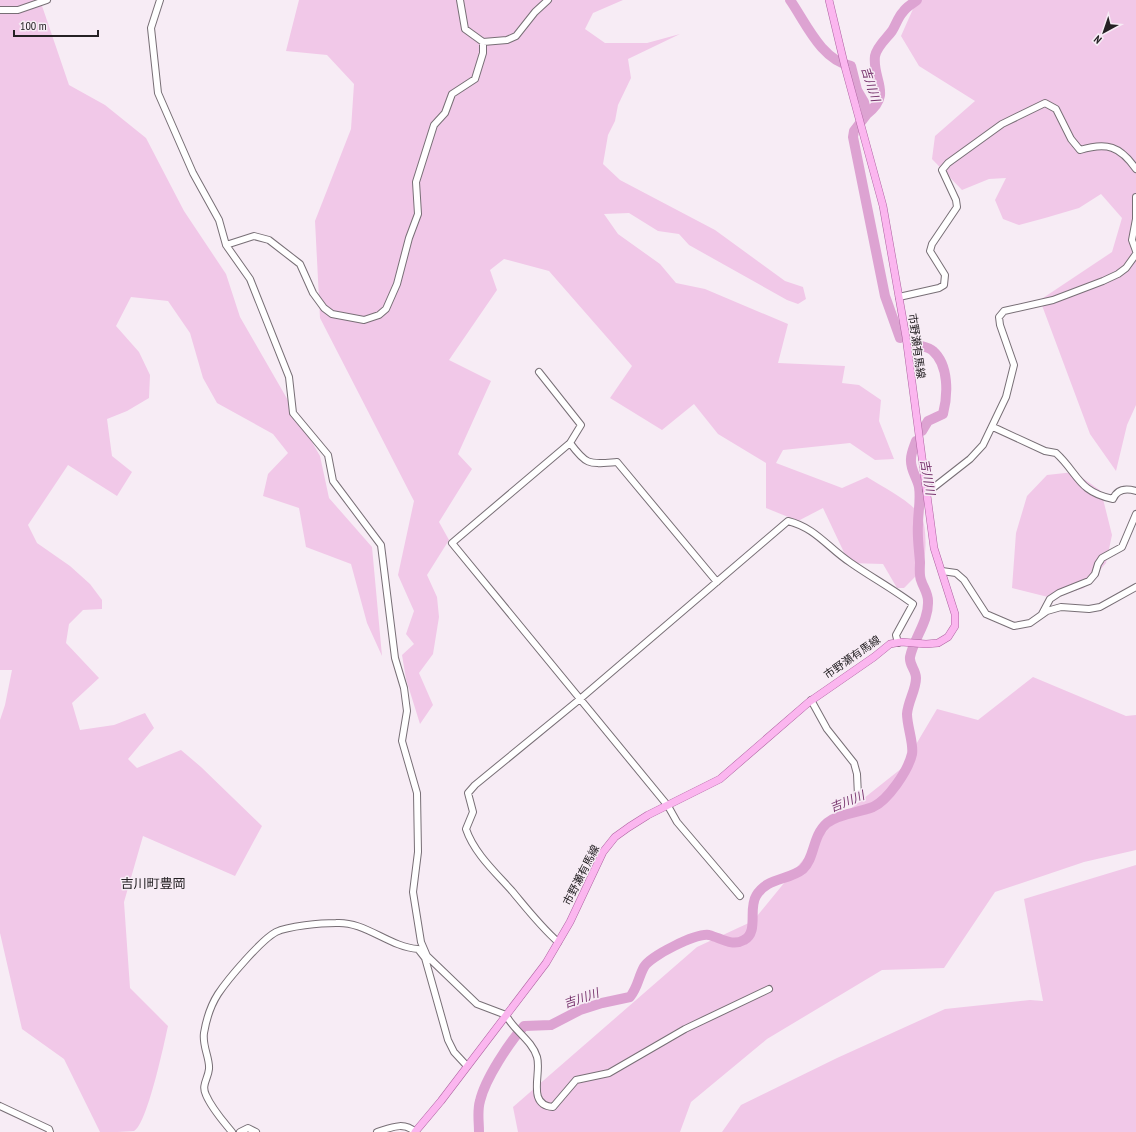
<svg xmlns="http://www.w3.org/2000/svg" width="1136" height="1132" viewBox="0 0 1136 1132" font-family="'PT Sans Narrow','Noto Sans JP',sans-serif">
	<rect width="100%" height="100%" fill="#f7ecf5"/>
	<path fill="#f1c8e8" d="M 0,0 L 40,0 L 69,85 L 105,105 L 146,138 L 184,211 L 226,274 L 240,317 L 320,456 L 329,498 L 372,547 L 382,656 L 367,623 L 351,564 L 306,547 L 299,508 L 263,496 L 268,474 L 288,453 L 273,434 L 217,403 L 203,378 L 190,333 L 168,301 L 131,297 L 116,326 L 139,352 L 150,375 L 149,398 L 127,411 L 107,419 L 112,456 L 132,472 L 117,496 L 68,465 L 28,525 L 37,543 L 70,566 L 90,584 L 102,600 L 102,609 L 83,610 L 69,624 L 66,643 L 99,678 L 72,703 L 80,730 L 114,725 L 145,713 L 154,728 L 128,759 L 137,768 L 181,750 L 201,767 L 262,826 L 235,876 L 143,836 L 124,902 L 130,988 L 168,1026 C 164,1044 147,1125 134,1131 C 126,1132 109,1132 100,1132 L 64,1059 L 22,1029 L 0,933 L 0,720 L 5,705 L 12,670 L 0,670 Z
		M 299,0 L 623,0 L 593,13 L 585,29 L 605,43 L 647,43 L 680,34 L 628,59 L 631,78 L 618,105 L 615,121 L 608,135 L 603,164 L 620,180 L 715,230 L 785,281 L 803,287 L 806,299 L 798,304 L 787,300 L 689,245 L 679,234 L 658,231 L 629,213 L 604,214 L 618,234 L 660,264 L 676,283 L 705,289 L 788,324 L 778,363 L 845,366 L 842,383 L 859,385 L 881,400 L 879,421 L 894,459 L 875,460 L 850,443 L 783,450 L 776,463 L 842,488 L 867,477 C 883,487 907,499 920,514 C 927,522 927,557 922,567 C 918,575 910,582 904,588 L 897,588 L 883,564 L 849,563 L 823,508 L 798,521 L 766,508 L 766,463 L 718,434 L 694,404 L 662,430 L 610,398 L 632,366 L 549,271 L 504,259 L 490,270 L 497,290 L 449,360 L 491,381 L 458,454 L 472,469 L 439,522 L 449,540 L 427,575 L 437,597 L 439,617 L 433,654 L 419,673 L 433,705 L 420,724 L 406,679 L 402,655 L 414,644 L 406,634 L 414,611 L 398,575 L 414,501 L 320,318 L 315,221 L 351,129 L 354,84 L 327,55 L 286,51 Z
		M 917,0 L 1136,0 L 1136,405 L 1127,425 L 1116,471 L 1090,434 L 1040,300 L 1112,252 L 1122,218 L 1101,194 L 1079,208 L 1045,218 L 1019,225 L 1003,219 L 995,200 L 1006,178 L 989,179 L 962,190 L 932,159 L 935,136 L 975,101 L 919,66 L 901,36 Z
		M 1074,472 L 1101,491 L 1112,535 L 1106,563 L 1084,588 L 1052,598 L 1012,588 L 1016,533 L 1027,496 L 1047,475 Z
		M 1033,677 L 1126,716 L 1136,715 L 1136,850 L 1084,862 L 995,892 L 944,968 L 882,970 L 767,1039 L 691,1102 L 680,1132 L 518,1132 L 513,1107 L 697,947 L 753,921 L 834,822 L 902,768 L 937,709 L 978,720 Z
		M 1136,865 L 1136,1132 L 722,1132 L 741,1105 L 837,1058 L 945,1009 L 1030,1000 L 1043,1001 L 1024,899 Z"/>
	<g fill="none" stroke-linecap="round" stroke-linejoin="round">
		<path stroke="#dda3d2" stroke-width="10" d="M 790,0 C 806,23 821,60 851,66 L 857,90 L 864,102 L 867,114 L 854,131 L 853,137 L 885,296 L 900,338
			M 867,114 C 893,94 872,80 875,56 C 877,46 887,38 892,31 C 896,25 898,17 903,12 C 906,7 912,4 917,0
			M 915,344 C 920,346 929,347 933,351 C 949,365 948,395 943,414 L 928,421 L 922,431
			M 479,1132 C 479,1121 477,1111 480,1101 C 485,1079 509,1043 524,1026 L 551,1025 L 580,1010 L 602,1003 L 630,997 C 638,987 638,978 644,967 C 650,956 696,933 709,935 C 721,938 732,947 744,940 C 759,932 748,909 756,896 C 767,877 788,881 803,869 C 815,858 812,836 827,823 C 840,813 858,813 873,807 C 888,800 908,771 912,754 C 914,744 907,726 907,714 C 908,701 916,690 916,678 C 916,670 909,665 910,657 C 914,638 929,621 928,601 C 928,593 923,587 921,580 C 919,575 920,567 920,562 C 919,549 917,537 918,524 C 918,512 921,500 919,487 C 917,477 910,470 911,459 C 911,453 914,447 916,441"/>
		<g stroke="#786f76" stroke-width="8">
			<path id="minor" d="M 160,0 L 151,28 L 158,93 L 193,173 L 219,220 L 226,245 L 250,279 L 289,377 L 293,413 L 328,455 L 333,481 L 381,545 L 395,658 L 404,688 L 407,711 L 402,741 L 417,793 L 418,852 L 413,892 L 421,942 L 427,956 L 477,1004 L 506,1015 C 513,1030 532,1040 537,1057 C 542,1073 526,1105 553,1107 L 576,1080 L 609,1073 L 685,1029 L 769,989
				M 460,0 L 465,29 L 483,42 L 507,40 L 516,36 L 535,12 L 548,0
				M 0,10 L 18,10 L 47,0
				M 1136,197 L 1136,219 L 1132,240 L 1136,251
				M 226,245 L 254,236 L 269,240 L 300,264 L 313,293 L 324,308 L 332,314 L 364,320 L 379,315 L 386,309 L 397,284 L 409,238 L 418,214 L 416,182 L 434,125 L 445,113 L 452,94 L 475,79 L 483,53 L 483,42
				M 899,297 L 939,288 L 944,285 L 945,275 L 930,251 L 932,244 L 957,207 L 956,200 L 942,170 L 948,163 L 1002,124 L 1045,103 L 1056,109 L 1071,139 L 1080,150 C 1107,142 1120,146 1136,169
				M 539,372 L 581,425 L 570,443 L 452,543 L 668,806 L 677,822 L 740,896
				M 993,427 L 1045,451 L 1056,453 C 1078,473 1078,492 1113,499 C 1117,489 1126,488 1136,491
				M 570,443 C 587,466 589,464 617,462 L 717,582
				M 926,490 L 933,488 L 970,459 L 983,445 L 1006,397 L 1014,365 L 1000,325 L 999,317 L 1004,311 L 1053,300 L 1103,281 L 1118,274 L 1126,268 L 1136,254
				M 942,571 L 956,573 L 964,580 L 986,614 L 1014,626 L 1030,623 L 1047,611 L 1061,607 L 1089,609 L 1100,607 L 1136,587
				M 1042,614 L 1050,599 L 1059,593 L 1089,581 L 1095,574 L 1098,564 L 1102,558 L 1122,547 L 1136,514
				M 811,700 L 827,729 L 854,763 L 857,774 L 858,796
				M 558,942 C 541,927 527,909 512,891 C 496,873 474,853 466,829 L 473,812 L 468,793 L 475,785 L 580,699 L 788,521 C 816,528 828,548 851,563 C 871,577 893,589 913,604 L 896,635 L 898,643
				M 427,956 L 425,958 L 448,1040 L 454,1052 L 467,1066
				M 0,1106 L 49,1129 L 50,1132
				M 232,1132 C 223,1121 212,1109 206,1095 C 201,1085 208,1079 209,1069 C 210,1058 202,1046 204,1033 C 206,1021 211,1005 218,994 C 228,979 261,940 276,932 C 288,926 321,923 336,923 C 365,921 389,947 418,949 L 425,958
				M 240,1132 L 248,1128 L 256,1132
				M 377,1132 C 390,1128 404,1121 415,1132"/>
		</g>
		<g stroke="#ae63a1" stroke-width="8">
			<path id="major" d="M 415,1132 L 441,1101 L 546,963 L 570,922 L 603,852 L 615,837 L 629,827 L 648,815 L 720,779 L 809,702 L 874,657 L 890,644 L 901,642 L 926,644 L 938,643 L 948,637 L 955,626 L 955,614 L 934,548 L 906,337 L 883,206 L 845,67 L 829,0"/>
		</g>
		<use href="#minor" stroke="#fff" stroke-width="6"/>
		<use href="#major" stroke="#fbb6ef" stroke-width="7"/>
	</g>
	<g text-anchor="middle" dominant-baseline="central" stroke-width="3" stroke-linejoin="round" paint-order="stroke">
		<g font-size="11" fill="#252124" stroke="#f7ecf5">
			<text transform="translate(917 346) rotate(82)">市野瀬有馬線</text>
			<text transform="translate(852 657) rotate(-35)">市野瀬有馬線</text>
			<text transform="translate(581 875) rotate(-63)">市野瀬有馬線</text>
		</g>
		<g font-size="12" font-style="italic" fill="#76326c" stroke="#f7ecf5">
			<text transform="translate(871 84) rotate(72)">吉川川</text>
			<text transform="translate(928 477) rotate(80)">吉川川</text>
			<text transform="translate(847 801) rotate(-22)">吉川川</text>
			<text transform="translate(581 998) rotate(-19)">吉川川</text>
		</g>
		<g font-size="13" fill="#252124" stroke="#f7ecf5">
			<text x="153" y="883">吉川町豊岡</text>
		</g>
	</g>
	<g transform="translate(1104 32) rotate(220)" stroke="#f7ecf5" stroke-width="3" paint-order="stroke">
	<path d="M0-3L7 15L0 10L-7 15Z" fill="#252124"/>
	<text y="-6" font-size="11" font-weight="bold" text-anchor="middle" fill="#252124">N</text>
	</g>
	<path d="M14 30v6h84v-6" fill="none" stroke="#252124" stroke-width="2"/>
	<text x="20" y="30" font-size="12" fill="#252124" stroke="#f7ecf5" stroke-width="3" paint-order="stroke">100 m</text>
</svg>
